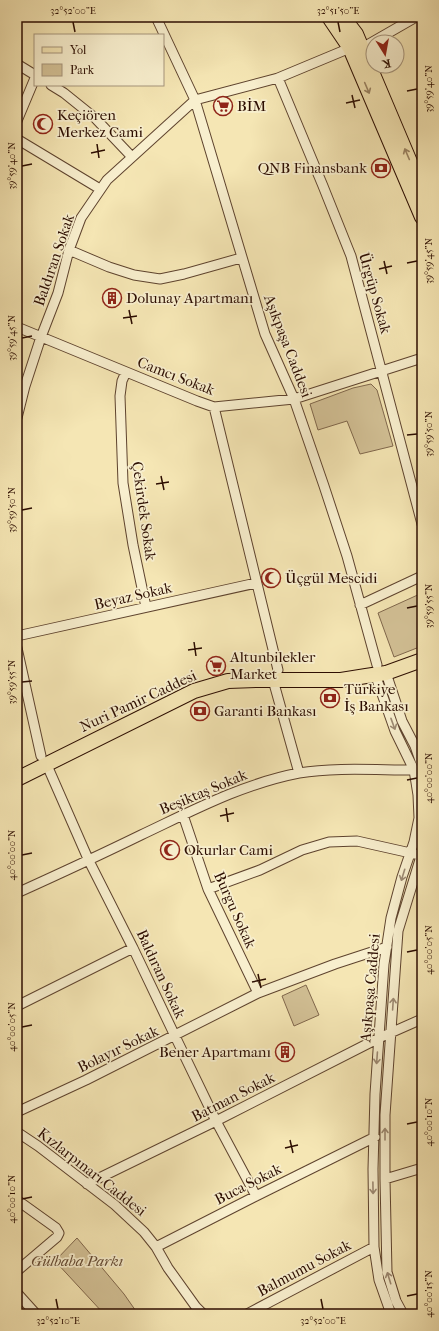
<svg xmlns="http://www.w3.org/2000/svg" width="439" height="1331" viewBox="0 0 439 1331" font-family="'IM FELL French Canon',serif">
	<rect width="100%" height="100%" fill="#f5e6b4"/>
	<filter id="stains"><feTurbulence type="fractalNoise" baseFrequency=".005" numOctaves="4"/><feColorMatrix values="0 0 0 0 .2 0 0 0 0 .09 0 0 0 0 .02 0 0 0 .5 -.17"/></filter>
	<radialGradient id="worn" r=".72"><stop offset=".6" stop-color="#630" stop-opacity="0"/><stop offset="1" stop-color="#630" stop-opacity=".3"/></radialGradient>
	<path fill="#d3c196" stroke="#80674c" d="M 371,384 L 377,390 L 393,446 L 360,454 L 347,421 L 318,430 L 310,404 L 353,388 Z
		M 422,593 L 422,646 L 394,657 L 378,613 Z
		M 306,985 L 319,1015 L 294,1026 L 282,996 Z
		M 77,1238 L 124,1294 L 138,1314 L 104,1314 L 55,1261 Z"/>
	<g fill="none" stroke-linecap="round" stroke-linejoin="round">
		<g stroke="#5e432e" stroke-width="11">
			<path id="minor" d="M 156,17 L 195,100 L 265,334 L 294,399 L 324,486 L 347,556 L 377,665
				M 362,48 L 416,17
				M 17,64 L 35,75
				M 278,78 L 323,186 L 351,256 L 422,524
				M 51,85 L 64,93 L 95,118 L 132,157
				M 17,121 L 35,78
				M 17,139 L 100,189
				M 69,250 L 109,267 L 134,275 L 160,279 L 184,274 L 241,258
				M 17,327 L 197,401 L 214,407 L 294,399 L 422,358
				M 126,372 L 122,381 L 120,396 L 123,483 L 133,545 L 146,607
				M 214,407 L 278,670
				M 17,418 L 25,386 L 41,337 L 58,293 L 69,250 L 81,218 L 107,180 L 195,100 L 278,78 L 350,48
				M 360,605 L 422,576
				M 17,636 L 256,583
				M 17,648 L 41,756
				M 386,673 L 402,721 L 415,746 L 422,766
				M 375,674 L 395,731 L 414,770 L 418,795 L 419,818 L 414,842 L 402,877 L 391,918 L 384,964 L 375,1094 L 373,1169 L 374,1247 L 379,1280 L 391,1314
				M 273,680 L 299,773
				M 46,763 L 89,861 L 133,948 L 175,1036 L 216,1121 L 256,1196
				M 183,815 L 208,889 L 258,993
				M 208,889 L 260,870 L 302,850 L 329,842 L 357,841 L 415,854
				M 17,893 C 59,874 100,855 141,835 C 192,811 242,784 299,773 C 335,767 376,770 414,770
				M 17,1006 L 133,948
				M 17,1112 L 86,1080 L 258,993 L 335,964 L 387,947
				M 17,1132 L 38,1146 L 115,1205 L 144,1232 L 156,1247 L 168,1268 L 196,1307 L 203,1314
				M 385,1179 L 422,1168
				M 87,1184 L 216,1121 L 379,1038 L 422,1019
				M 17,1200 L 56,1228 L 59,1233 L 57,1237 L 17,1271
				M 156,1247 L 256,1196 L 375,1137
				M 17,1293 L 36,1314
				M 247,1314 L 374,1247
				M 403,1314 L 396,1301 L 387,1272 L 385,1179 L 385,1115 L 398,931 L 422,853"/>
		</g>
		<g stroke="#2c0d01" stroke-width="16">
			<path id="primary" d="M 329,17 L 350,48 L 422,217
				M 343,17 L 356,34 L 422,190
				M 17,779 L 194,691 L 228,681 L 256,680 L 341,680 L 366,676 L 386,673 L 422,660"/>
		</g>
		<use href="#minor" stroke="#f8efce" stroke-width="9"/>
		<use href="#primary" stroke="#f5e6b4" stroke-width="14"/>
	</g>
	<defs><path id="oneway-shaft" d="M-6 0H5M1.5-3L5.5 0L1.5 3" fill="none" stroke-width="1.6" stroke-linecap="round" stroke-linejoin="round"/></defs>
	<g stroke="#9b8463">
		<use href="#oneway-shaft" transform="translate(367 88) rotate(67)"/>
		<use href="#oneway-shaft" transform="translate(407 154) rotate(-113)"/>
	</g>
	<g stroke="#9c8972">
		<use href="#oneway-shaft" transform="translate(393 724) rotate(70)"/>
		<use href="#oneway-shaft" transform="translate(403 875) rotate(107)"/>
		<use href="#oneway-shaft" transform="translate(393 1004) rotate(-86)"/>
		<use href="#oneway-shaft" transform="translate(377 1058) rotate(94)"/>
		<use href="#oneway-shaft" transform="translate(385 1134) rotate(-90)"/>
		<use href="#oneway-shaft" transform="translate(373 1188) rotate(89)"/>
		<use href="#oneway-shaft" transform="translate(389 1278) rotate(-107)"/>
	</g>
	<path fill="none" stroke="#2c0d01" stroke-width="1.5" d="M 73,22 L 75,32M 338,22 L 340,32M 407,91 L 417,89M 352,95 L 355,108M 346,103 L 360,100M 97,144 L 99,158M 91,153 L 105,150M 22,166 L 32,164M 384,261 L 387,274M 407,263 L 417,261M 379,269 L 392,266M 129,310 L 132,324M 123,318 L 137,316M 22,338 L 32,336M 407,435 L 417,434M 161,476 L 164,490M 156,484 L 169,482M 22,510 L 32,508M 407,608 L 417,606M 194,642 L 196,656M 188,650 L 202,648M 22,682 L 32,681M 407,780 L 417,778M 226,808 L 228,822M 220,816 L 234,813M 22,855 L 32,853M 407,952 L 417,950M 258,974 L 261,988M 252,982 L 266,979M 22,1027 L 32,1025M 407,1124 L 417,1122M 290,1140 L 293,1153M 285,1148 L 298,1145M 22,1199 L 32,1197M 407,1296 L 417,1294M 56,1299 L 58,1309M 321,1299 L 323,1309"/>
	<defs>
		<g id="supermarket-ring" transform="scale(1)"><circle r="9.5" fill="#f8efce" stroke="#8f2418" stroke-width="1.5"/><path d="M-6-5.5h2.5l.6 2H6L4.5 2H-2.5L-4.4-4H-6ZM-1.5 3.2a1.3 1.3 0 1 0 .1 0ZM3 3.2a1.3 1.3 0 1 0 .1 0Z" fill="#8f2418"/></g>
		<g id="mosque-ring" transform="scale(1)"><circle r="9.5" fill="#f8efce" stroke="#8f2418" stroke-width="1.5"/><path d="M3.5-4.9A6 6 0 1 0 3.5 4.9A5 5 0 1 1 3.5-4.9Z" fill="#8f2418"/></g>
		<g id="bank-ring" transform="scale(1)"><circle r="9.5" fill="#f8efce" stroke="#8f2418" stroke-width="1.5"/><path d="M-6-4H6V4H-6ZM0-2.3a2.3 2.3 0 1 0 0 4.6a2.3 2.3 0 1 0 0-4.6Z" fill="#8f2418"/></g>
		<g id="building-ring" transform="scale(1)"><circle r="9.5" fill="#f8efce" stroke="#8f2418" stroke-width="1.5"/><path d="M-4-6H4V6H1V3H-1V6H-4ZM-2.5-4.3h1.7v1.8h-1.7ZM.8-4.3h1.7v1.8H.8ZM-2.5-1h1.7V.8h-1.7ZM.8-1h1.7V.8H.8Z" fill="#8f2418"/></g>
	</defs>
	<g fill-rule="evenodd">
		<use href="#supermarket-ring" x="223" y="106"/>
		<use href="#mosque-ring" x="43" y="124"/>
		<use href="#bank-ring" x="381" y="168"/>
		<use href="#building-ring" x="112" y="298"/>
		<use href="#mosque-ring" x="271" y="578"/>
		<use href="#supermarket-ring" x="216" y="666"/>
		<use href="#bank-ring" x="330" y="698"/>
		<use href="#bank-ring" x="200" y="711"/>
		<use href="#mosque-ring" x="170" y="850"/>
		<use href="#building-ring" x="285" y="1052"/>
	</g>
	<g text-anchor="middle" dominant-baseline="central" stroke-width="3.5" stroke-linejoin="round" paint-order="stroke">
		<g font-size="15" fill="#2c0d01" stroke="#f8efce" text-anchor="start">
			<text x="237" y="106">BİM</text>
			<text x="57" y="115">Keçiören<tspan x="57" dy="17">Merkez Cami</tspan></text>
			<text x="367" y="168" text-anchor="end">QNB Finansbank</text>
			<text x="126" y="298">Dolunay Apartmanı</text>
			<text x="285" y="578">Üçgül Mescidi</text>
			<text x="230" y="657">Altunbilekler<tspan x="230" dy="17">Market</tspan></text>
			<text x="344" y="689">Türkiye<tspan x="344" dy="17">İş Bankası</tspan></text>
			<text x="214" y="711">Garanti Bankası</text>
			<text x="184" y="850">Okurlar Cami</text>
			<text x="271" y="1052" text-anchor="end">Bener Apartmanı</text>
		</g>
		<g font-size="15" fill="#2c0d01" stroke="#f8efce">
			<text transform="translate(54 260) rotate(-71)">Baldıran Sokak</text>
			<text transform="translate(375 293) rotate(74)">Ürgüp Sokak</text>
			<text transform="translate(288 346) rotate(69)">Aşıkpaşa Caddesi</text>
			<text transform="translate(176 376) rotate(21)">Camcı Sokak</text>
			<text transform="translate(144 511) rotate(82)">Çekirdek Sokak</text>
			<text transform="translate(133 596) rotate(-13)">Beyaz Sokak</text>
			<text transform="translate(138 701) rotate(-25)">Nuri Pamir Caddesi</text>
			<text transform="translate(203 792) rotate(-23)">Beşiktaş Sokak</text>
			<text transform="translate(235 910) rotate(66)">Burgu Sokak</text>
			<text transform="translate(161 974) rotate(65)">Baldıran Sokak</text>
			<text transform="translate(370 988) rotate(-85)">Aşıkpaşa Caddesi</text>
			<text transform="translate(118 1049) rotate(-26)">Bolayır Sokak</text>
			<text transform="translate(233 1097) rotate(-27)">Batman Sokak</text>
			<text transform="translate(92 1172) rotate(38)">Kızlarpınarı Caddesi</text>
			<text transform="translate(248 1184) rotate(-27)">Buca Sokak</text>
			<text transform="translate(304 1268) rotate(-28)">Balmumu Sokak</text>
		</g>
		<g font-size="15" font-style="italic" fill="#664c35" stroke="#f8efce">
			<text x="77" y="1261">Gülbaba Parkı</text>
		</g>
	</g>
	<rect width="439" height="1331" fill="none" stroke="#f5e6b4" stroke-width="44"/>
	<rect x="34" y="34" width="130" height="52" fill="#f8efce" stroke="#a6957c"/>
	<rect x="42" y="47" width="20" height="6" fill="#f5e6b4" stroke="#a6957c"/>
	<text x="70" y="54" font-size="12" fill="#2c0d01">Yol</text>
	<rect x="42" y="64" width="20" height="12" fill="#d3c196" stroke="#a6957c"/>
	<text x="70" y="74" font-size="12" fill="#2c0d01">Park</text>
	<g transform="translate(385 54) rotate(169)"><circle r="19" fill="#f8efce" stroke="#a6957c"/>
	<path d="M0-3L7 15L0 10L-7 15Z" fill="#8f2418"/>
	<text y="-6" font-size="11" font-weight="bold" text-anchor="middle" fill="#2c0d01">K</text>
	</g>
	<rect x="22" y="22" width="395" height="1287" fill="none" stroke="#2c0d01" stroke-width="1.5"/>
	<g font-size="10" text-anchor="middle" fill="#2c0d01">
		<text x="73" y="14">32°52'00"E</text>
		<text x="338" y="14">32°51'50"E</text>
		<text transform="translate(428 89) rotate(-90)" y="4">39°59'40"N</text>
		<text transform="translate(11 166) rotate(-90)" y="4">39°59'40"N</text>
		<text transform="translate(428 261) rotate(-90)" y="4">39°59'45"N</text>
		<text transform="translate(11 338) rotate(-90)" y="4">39°59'45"N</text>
		<text transform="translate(428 434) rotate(-90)" y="4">39°59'50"N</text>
		<text transform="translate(11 510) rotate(-90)" y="4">39°59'50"N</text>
		<text transform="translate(428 606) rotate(-90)" y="4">39°59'55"N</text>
		<text transform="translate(11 682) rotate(-90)" y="4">39°59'55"N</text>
		<text transform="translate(428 778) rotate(-90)" y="4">40°00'00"N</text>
		<text transform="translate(11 855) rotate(-90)" y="4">40°00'00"N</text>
		<text transform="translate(428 950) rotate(-90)" y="4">40°00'05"N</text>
		<text transform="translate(11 1027) rotate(-90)" y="4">40°00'05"N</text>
		<text transform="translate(428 1122) rotate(-90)" y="4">40°00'10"N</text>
		<text transform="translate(11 1199) rotate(-90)" y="4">40°00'10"N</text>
		<text transform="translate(428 1294) rotate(-90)" y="4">40°00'15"N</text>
		<text x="58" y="1324">32°52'10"E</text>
		<text x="323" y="1324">32°52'00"E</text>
	</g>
	<rect width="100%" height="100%" filter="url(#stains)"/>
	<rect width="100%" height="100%" fill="url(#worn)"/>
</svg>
